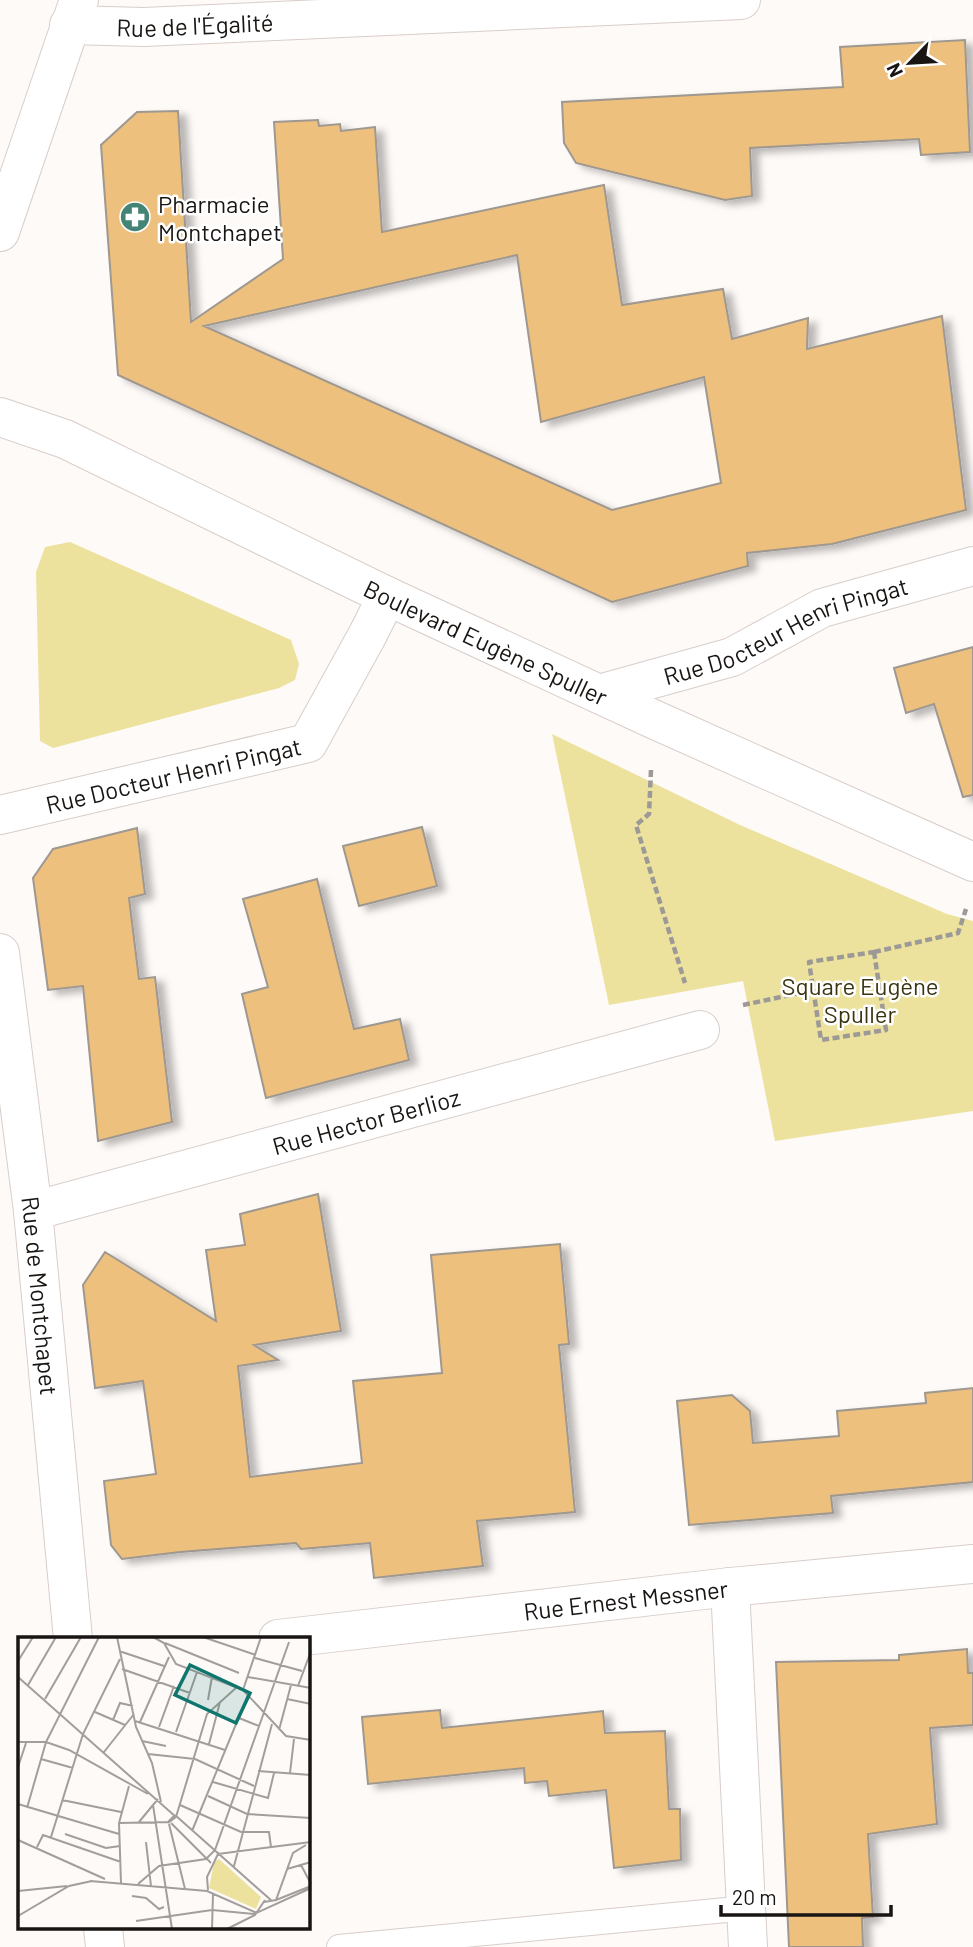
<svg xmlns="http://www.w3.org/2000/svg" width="973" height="1947" viewBox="0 0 973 1947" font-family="Barlow,sans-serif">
	<defs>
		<filter id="shadow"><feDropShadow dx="8" dy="4.5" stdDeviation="3.5" flood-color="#0004"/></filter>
	</defs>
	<rect width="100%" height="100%" fill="#fefaf8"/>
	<path fill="#ece29d" d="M 70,542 L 291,640 L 299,664 L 295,680 L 279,688 L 53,748 L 40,741 L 36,572 L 45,547 Z
		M 552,734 L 740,825 L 947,914 L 973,921 L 973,1111 L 775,1141 L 743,981 L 609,1005 Z"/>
	<path fill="#eec07d" stroke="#9e9890" stroke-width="2" fill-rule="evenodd" filter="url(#shadow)" d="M 965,40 L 970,152 L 921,155 L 919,139 L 750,148 L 752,196 L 725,200 L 576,163 L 564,143 L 562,102 L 843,87 L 840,47 Z
		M 178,111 L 191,322 L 283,259 L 274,122 L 318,120 L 319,126 L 340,124 L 341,131 L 375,127 L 382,232 L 604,185 L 622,305 L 723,289 L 732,339 L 808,318 L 807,349 L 942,316 L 966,510 L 832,544 L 747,553 L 748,566 L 612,602 L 118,375 L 101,145 L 137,112 ZM 517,255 L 541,422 L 704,377 L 721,483 L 612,510 L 204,326 Z
		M 973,647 L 973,795 L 963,797 L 934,704 L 906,713 L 894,668 Z
		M 422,827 L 437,886 L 359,906 L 343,846 Z
		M 137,828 L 145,894 L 129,898 L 139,979 L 155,977 L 172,1122 L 98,1141 L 83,986 L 48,990 L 33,878 L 53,849 Z
		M 317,879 L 354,1029 L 400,1019 L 409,1060 L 266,1098 L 242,994 L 268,987 L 243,899 Z
		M 318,1194 L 341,1331 L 254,1345 L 278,1360 L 238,1366 L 250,1477 L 362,1463 L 353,1381 L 442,1373 L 431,1255 L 560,1244 L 569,1344 L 559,1345 L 575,1512 L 477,1521 L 483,1566 L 374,1578 L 370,1543 L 301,1549 L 296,1543 L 180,1552 L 122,1559 L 111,1545 L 104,1481 L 156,1474 L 143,1381 L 95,1388 L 83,1285 L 105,1252 L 216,1321 L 206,1250 L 245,1245 L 240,1214 Z
		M 973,1388 L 973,1482 L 831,1496 L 833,1513 L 689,1525 L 677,1401 L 732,1395 L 750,1411 L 753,1443 L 839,1436 L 837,1411 L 926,1403 L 925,1393 Z
		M 967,1649 L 968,1673 L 973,1673 L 973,1725 L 930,1728 L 937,1824 L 868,1834 L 873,1917 L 862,1918 L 863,1947 L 789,1947 L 776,1662 L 899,1660 L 899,1655 Z
		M 440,1710 L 442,1728 L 603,1711 L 605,1733 L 665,1731 L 669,1809 L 680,1809 L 681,1860 L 614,1868 L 606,1790 L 549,1796 L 547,1781 L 525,1783 L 524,1768 L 368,1784 L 362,1717 Z"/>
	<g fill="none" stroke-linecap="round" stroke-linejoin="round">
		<g stroke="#d8cec9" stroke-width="26">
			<path id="lane" d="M 339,1947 L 747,1908"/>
		</g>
		<g stroke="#d8cec9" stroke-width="40">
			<g id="street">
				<path id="s1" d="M 69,25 L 144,27 L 741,0"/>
				<path id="s2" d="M 0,417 L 65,439 L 387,596 L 653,719 L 973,862"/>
				<path id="s3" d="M 599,694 L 732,657 L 822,608 L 973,566"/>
				<path id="s4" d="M 0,815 L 308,743 L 368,634 L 387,596"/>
				<path id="s5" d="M 33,1211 L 700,1030"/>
				<path d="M 730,1587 L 748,1947"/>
				<path id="s6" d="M 278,1639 L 730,1587 L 973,1564"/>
			</g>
		</g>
		<g stroke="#d8cec9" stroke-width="40">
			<g id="secondary">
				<path d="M 0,232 L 79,0"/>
				<path id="s7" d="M 0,953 L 33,1211 L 73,1639"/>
				<path d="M 103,1928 L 105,1947"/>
			</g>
		</g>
		<path stroke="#9d9997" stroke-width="4.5" stroke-dasharray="7 3.5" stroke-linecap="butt" d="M 651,770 L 649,814 L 636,825 L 685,983
			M 874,952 L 886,1030 L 821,1040 L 809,962 Z
			M 874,952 L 958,933 L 966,909
			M 743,1005 L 814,990"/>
		<use href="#lane" stroke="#fff" stroke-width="24"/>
		<use href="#street" stroke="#fff" stroke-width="38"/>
		<use href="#secondary" stroke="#fff" stroke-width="38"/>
	</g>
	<defs>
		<g id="pharmacy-disc" transform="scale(1.575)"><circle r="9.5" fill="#438474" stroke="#fff"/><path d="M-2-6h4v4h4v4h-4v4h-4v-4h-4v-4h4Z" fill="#fff"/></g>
	</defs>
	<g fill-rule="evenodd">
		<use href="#pharmacy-disc" x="135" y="217"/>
	</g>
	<g text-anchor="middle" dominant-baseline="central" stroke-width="5" stroke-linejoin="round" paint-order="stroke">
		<g font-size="24" fill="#181513" stroke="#fff">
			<text stroke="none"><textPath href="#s1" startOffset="126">Rue de l'Égalité</textPath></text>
			<text stroke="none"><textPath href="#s3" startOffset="198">Rue Docteur Henri Pingat</textPath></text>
			<text stroke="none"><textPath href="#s2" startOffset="536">Boulevard Eugène Spuller</textPath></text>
			<text stroke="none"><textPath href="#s4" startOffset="178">Rue Docteur Henri Pingat</textPath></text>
			<text stroke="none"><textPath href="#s5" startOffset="345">Rue Hector Berlioz</textPath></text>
			<text stroke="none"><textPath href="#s7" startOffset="345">Rue de Montchapet</textPath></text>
			<text stroke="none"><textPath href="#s6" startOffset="350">Rue Ernest Messner</textPath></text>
		</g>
		<g font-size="24" fill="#181513" stroke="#fff" text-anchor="start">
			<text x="158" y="203">Pharmacie<tspan x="158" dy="28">Montchapet</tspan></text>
		</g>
		<g font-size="24" fill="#3a3412" stroke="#fff">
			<text x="860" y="985">Square Eugène<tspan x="860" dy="28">Spuller</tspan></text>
		</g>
	</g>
	<g transform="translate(18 1637)">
		<rect width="292" height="292" fill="#fefaf8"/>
		<path d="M 201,222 L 243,260 L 238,272 L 191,251 L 196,225 Z" fill="#ece29d"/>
		<path fill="none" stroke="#a29e9c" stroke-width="2" d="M 99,0 L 118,90 L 134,126 L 143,165M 135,0 L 146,6 L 158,27 L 225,53 L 268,99 L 293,103M 185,0 L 238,18M 147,6 L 221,36M 101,14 L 146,29M 237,21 L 284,34M 0,24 L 15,0M 104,32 L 172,56M 0,40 L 158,180M 230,40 L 293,51M 10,48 L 38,0M 280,49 L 293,14M 225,53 L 243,0M 27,62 L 63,0M 269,62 L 293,67M 190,63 L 194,40M 77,75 L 107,88M 221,81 L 241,89M 95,83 L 102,66 L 115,69M 117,84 L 207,113M 122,85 L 151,20M 141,90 L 156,49M 261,93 L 273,48M 158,95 L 179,35M 124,104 L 148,109M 0,105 L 28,105 L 51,113 L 130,157M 191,107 L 202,65M 86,115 L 116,77M 130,117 L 177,122 L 236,149M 23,122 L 55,131M 0,130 L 8,106M 240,134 L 293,138M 272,136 L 276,102M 195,145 L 250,161 L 256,136M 190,159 L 229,177 L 293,181M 140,162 L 135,168 L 154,292M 44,163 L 103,175M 0,167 L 101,197M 162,168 L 223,195 L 251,195 L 253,210M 9,171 L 28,105 L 81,0M 157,178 L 254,264M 121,185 L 135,168M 101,186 L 150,185 L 157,178M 150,186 L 158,180 L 189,77 L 219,50M 153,186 L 193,226M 151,187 L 167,252M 174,194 L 230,58M 47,197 L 88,211 L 102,209M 33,200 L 65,97 L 102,22M 0,203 L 87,242M 128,205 L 133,249M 19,210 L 25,198 L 103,225M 200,217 L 293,205M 283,228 L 293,247M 216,229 L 254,87M 269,232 L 293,225M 72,244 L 189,254 L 239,276M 103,246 L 101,186 L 111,149M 120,247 L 141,229 L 188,222 L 197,213 L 271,5M 190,253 L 189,240 L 200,217M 0,254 L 49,249M 114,259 L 128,261 L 141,272 L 146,270M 258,263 L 293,249M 246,265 L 258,263 L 275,216 L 288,208M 0,279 L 51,249 L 74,244M 118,284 L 194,273 L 236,277 L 293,251M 194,292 L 195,257M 209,292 L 237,278 L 247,263"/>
		<path fill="#0f766e" fill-opacity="0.15" stroke="#0f766e" stroke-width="3.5" d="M 172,28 L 232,56 L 218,86 L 157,58 Z"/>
		<rect width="292" height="292" fill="none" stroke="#181513" stroke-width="3.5"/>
	</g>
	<g transform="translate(910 63) rotate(245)" stroke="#ffffff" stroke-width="5" paint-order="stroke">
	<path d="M0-5L12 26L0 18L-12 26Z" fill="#181513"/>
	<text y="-10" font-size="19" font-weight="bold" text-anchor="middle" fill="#181513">N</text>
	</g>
	<path d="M721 1905v10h170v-10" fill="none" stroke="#181513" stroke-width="3.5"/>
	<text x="732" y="1905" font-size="21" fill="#181513" stroke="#ffffff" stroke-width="5" paint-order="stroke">20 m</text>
</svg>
